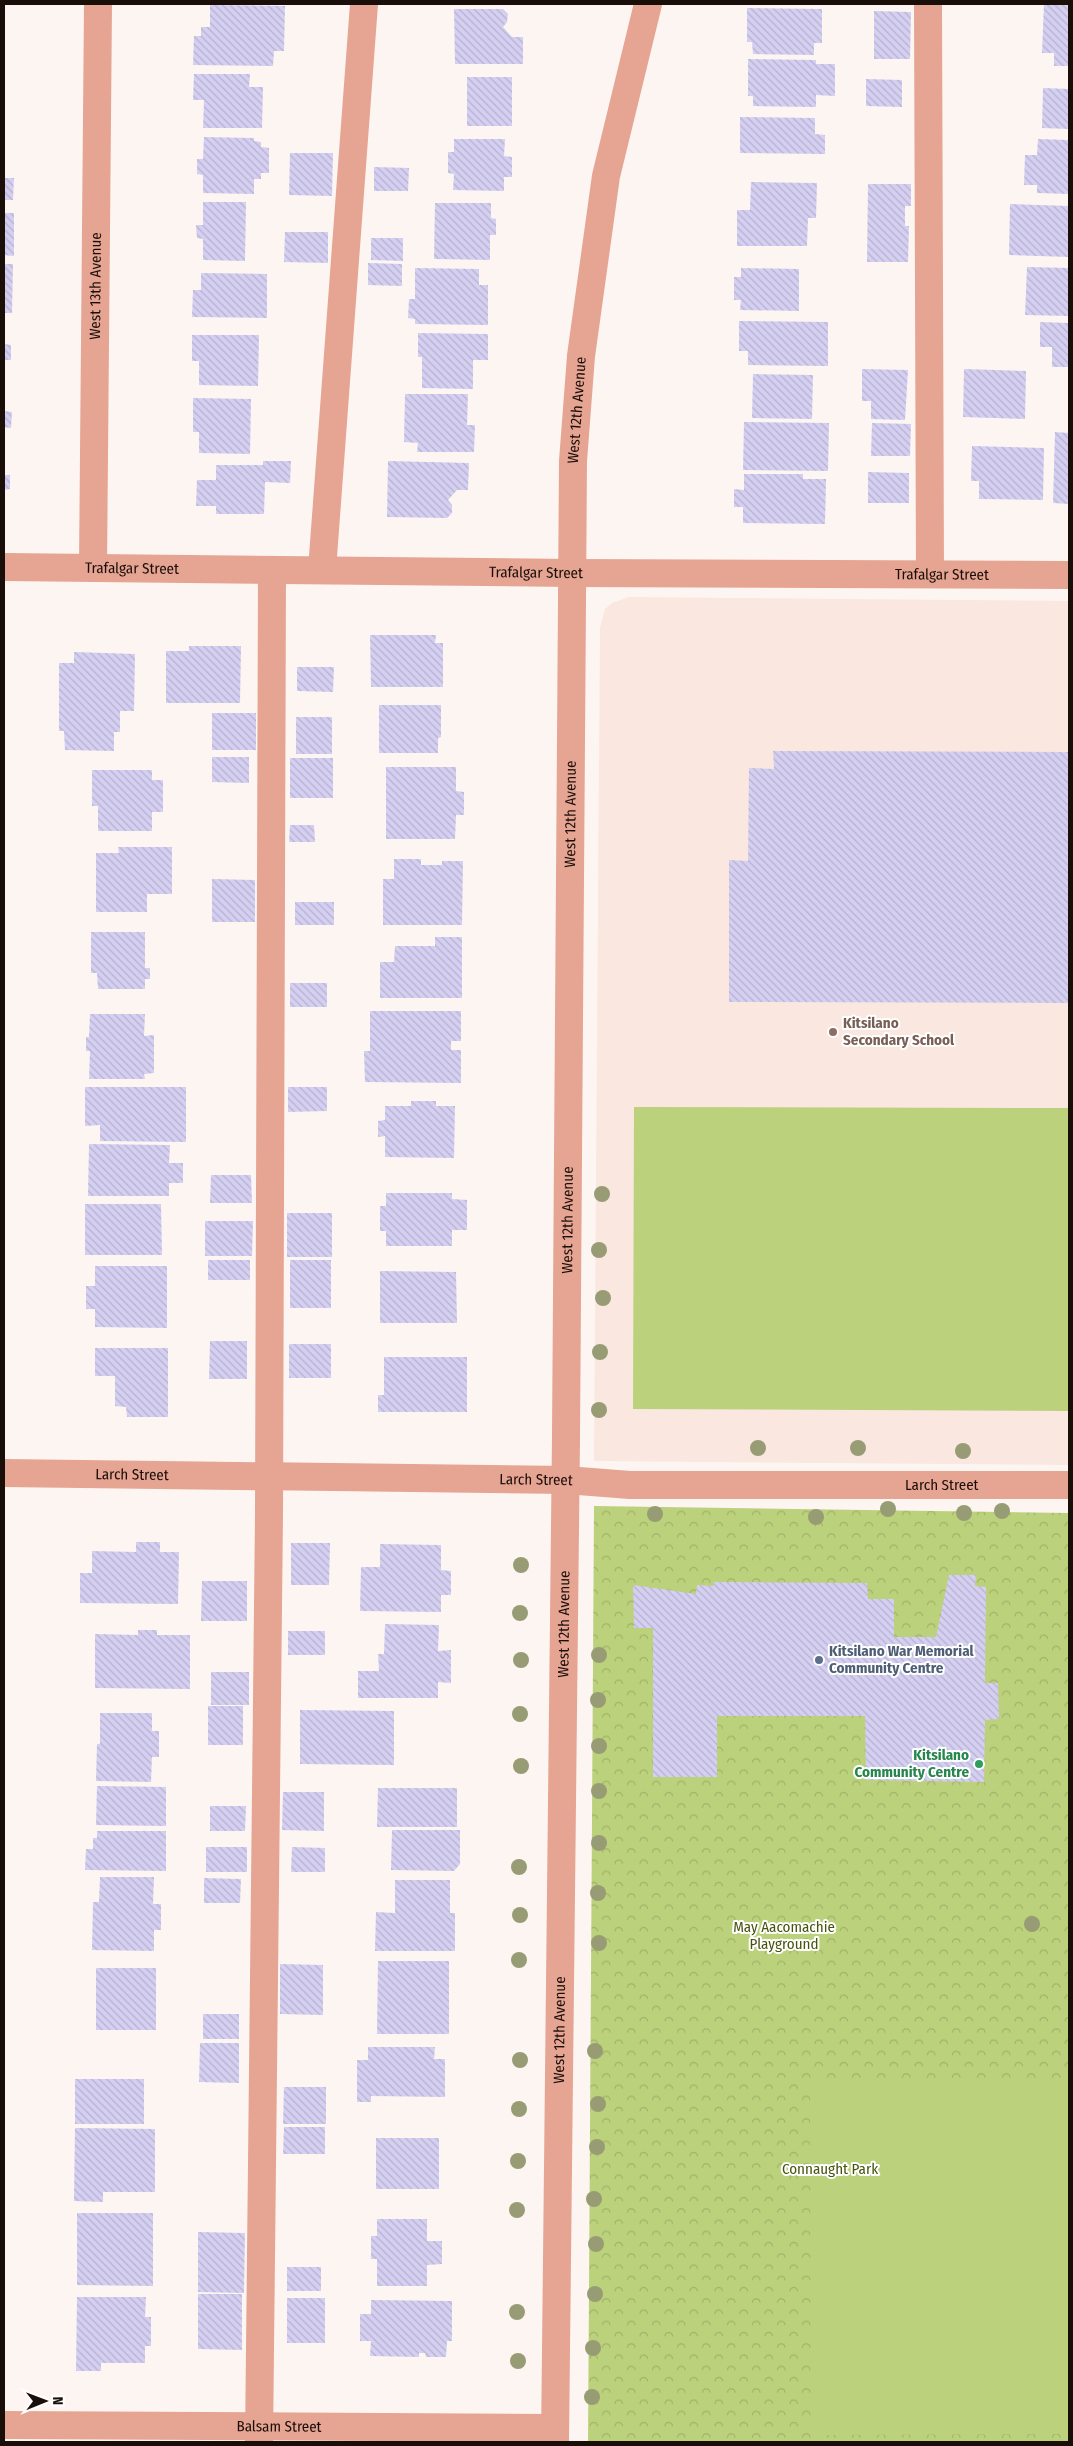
<svg xmlns="http://www.w3.org/2000/svg" width="1073" height="2446" viewBox="0 0 1073 2446" font-family="'Fira Sans Condensed',sans-serif">
	<defs>
		<pattern id="park-crowns" width="20" height="18" patternUnits="userSpaceOnUse" patternTransform="scale(1.25)"><rect width="20" height="18" fill="#bcd17b"/><path d="M2 6a3 3 0 1 1 6 0M12 15a3 3 0 1 1 6 0" fill="none" stroke="#a1b269"/></pattern>
		<pattern id="building-back-hatch" width="6" height="6" patternUnits="userSpaceOnUse" patternTransform="scale(1.25)"><rect width="6" height="6" fill="#d5d0f2"/><path d="M-1 5l2 2M0 0l6 6M5-1l2 2" fill="none" stroke="#b6b1ce"/></pattern>
	</defs>
	<rect width="100%" height="100%" fill="#fdf5f2"/>
	<path fill="#fae7e0" d="M 629,597 L 1069,601 L 1069,1465 L 594,1461 L 600,628 L 605,609 L 612,603 Z"/>
	<path fill="url(#park-crowns)" d="M 594,1506 L 1069,1513 L 1069,2442 L 588,2442 Z"/>
	<path fill="#bcd17b" d="M 634,1107 L 1069,1108 L 1069,1411 L 633,1409 Z
		M 1069,2078 L 1069,2434 L 811,2435 L 810,2079 Z"/>
	<path fill="url(#building-back-hatch)" d="M 1044,4 L 1069,4 L 1069,66 L 1054,66 L 1054,53 L 1042,53 Z
		M 210,5 L 285,6 L 284,51 L 274,51 L 273,66 L 193,65 L 194,36 L 201,36 L 201,27 L 210,27 Z
		M 747,8 L 822,9 L 822,43 L 814,43 L 814,55 L 753,54 L 752,42 L 747,42 Z
		M 454,9 L 503,9 L 508,14 L 507,22 L 503,27 L 512,37 L 523,37 L 523,64 L 455,64 Z
		M 874,11 L 911,12 L 910,59 L 874,59 Z
		M 748,59 L 816,60 L 816,64 L 835,64 L 835,96 L 816,95 L 816,107 L 753,106 L 753,96 L 748,96 Z
		M 194,74 L 250,74 L 249,87 L 263,87 L 262,128 L 203,128 L 204,100 L 193,100 Z
		M 467,77 L 512,77 L 512,126 L 467,126 Z
		M 866,79 L 902,80 L 902,107 L 866,106 Z
		M 1043,88 L 1069,89 L 1069,129 L 1042,128 Z
		M 740,117 L 815,118 L 815,134 L 825,135 L 825,154 L 740,153 Z
		M 204,137 L 254,138 L 254,141 L 261,142 L 261,147 L 269,148 L 269,173 L 261,173 L 261,179 L 254,179 L 254,194 L 203,193 L 203,175 L 197,174 L 197,159 L 203,159 Z
		M 454,139 L 505,139 L 504,156 L 512,157 L 512,177 L 504,177 L 504,191 L 453,190 L 454,174 L 448,173 L 448,152 L 454,152 Z
		M 1038,139 L 1069,140 L 1069,194 L 1037,193 L 1037,185 L 1024,185 L 1025,155 L 1037,155 Z
		M 290,153 L 333,153 L 332,196 L 289,195 Z
		M 374,167 L 409,168 L 408,191 L 374,191 Z
		M 4,178 L 14,178 L 13,200 L 4,200 Z
		M 751,182 L 817,183 L 816,218 L 808,218 L 807,246 L 737,246 L 737,210 L 750,210 Z
		M 868,184 L 911,184 L 911,206 L 905,206 L 905,226 L 909,226 L 908,262 L 867,262 Z
		M 203,202 L 246,202 L 245,261 L 203,260 L 203,239 L 197,238 L 196,225 L 203,225 Z
		M 435,203 L 491,203 L 491,218 L 496,219 L 496,235 L 490,235 L 490,260 L 434,259 Z
		M 1010,204 L 1069,206 L 1069,257 L 1009,255 Z
		M 4,213 L 14,213 L 14,256 L 4,255 Z
		M 285,232 L 328,232 L 328,263 L 284,262 Z
		M 371,238 L 403,238 L 403,261 L 371,260 Z
		M 368,263 L 402,264 L 402,286 L 368,285 Z
		M 4,264 L 13,264 L 12,313 L 4,313 Z
		M 1027,267 L 1069,268 L 1069,316 L 1025,315 Z
		M 415,268 L 479,269 L 479,285 L 488,285 L 488,325 L 415,324 L 415,319 L 408,318 L 409,299 L 415,299 Z
		M 741,268 L 799,269 L 799,311 L 740,310 L 741,300 L 734,300 L 734,277 L 741,277 Z
		M 201,273 L 267,274 L 267,318 L 192,317 L 193,290 L 201,290 Z
		M 739,321 L 828,322 L 828,366 L 748,365 L 748,351 L 739,351 Z
		M 1040,322 L 1069,323 L 1069,367 L 1052,367 L 1052,347 L 1040,347 Z
		M 418,333 L 488,334 L 488,360 L 473,360 L 473,389 L 422,388 L 422,357 L 418,357 Z
		M 192,335 L 259,335 L 258,386 L 199,385 L 199,361 L 192,361 Z
		M 4,344 L 11,345 L 11,360 L 4,360 Z
		M 862,369 L 908,370 L 905,420 L 871,419 L 871,401 L 862,401 Z
		M 964,369 L 1026,371 L 1025,419 L 963,417 Z
		M 753,374 L 813,375 L 812,419 L 752,418 Z
		M 405,394 L 468,394 L 467,425 L 475,425 L 474,452 L 417,452 L 418,443 L 404,442 Z
		M 193,398 L 251,399 L 250,454 L 199,453 L 199,432 L 193,432 Z
		M 4,411 L 12,412 L 11,428 L 4,427 Z
		M 744,422 L 829,423 L 828,471 L 743,470 Z
		M 872,423 L 911,424 L 910,456 L 871,456 Z
		M 1055,432 L 1069,433 L 1069,504 L 1053,503 Z
		M 972,446 L 1044,448 L 1043,500 L 979,499 L 979,481 L 971,481 Z
		M 263,461 L 291,461 L 290,483 L 265,482 L 264,514 L 216,514 L 216,506 L 196,506 L 197,480 L 216,480 L 216,465 L 263,465 Z
		M 388,461 L 469,463 L 468,490 L 457,490 L 448,500 L 452,505 L 452,513 L 447,518 L 387,517 Z
		M 868,472 L 909,473 L 909,503 L 868,503 Z
		M 744,474 L 803,474 L 803,479 L 826,479 L 825,524 L 743,523 L 743,507 L 734,507 L 734,489 L 744,490 Z
		M 4,475 L 10,475 L 10,489 L 4,490 Z
		M 370,635 L 436,635 L 435,643 L 443,643 L 443,687 L 371,687 Z
		M 189,646 L 241,646 L 240,703 L 166,703 L 166,651 L 189,651 Z
		M 74,652 L 135,654 L 134,711 L 120,711 L 120,732 L 114,732 L 114,751 L 65,750 L 64,731 L 59,731 L 59,663 L 74,663 Z
		M 297,667 L 334,667 L 333,692 L 297,691 Z
		M 379,705 L 441,705 L 441,737 L 438,738 L 438,753 L 379,753 Z
		M 212,713 L 256,713 L 256,750 L 212,750 Z
		M 296,717 L 332,717 L 332,754 L 296,754 Z
		M 773,751 L 1069,752 L 1069,1003 L 729,1002 L 729,860 L 748,861 L 749,768 L 774,769 Z
		M 212,757 L 249,757 L 249,783 L 212,782 Z
		M 290,758 L 333,758 L 333,798 L 290,798 Z
		M 386,767 L 456,767 L 456,791 L 464,792 L 464,815 L 456,815 L 455,839 L 386,839 Z
		M 92,770 L 152,770 L 152,780 L 163,780 L 163,812 L 152,812 L 152,831 L 98,831 L 98,806 L 92,806 Z
		M 290,825 L 314,825 L 315,842 L 289,842 Z
		M 118,847 L 172,847 L 172,894 L 147,894 L 147,912 L 96,912 L 96,853 L 119,853 Z
		M 394,859 L 421,859 L 421,865 L 442,865 L 442,861 L 463,861 L 462,925 L 383,925 L 383,879 L 394,879 Z
		M 212,879 L 255,880 L 255,922 L 212,922 Z
		M 295,902 L 334,902 L 334,925 L 295,925 Z
		M 91,932 L 145,932 L 145,968 L 150,968 L 150,979 L 145,979 L 145,989 L 98,989 L 97,973 L 91,973 Z
		M 435,937 L 462,937 L 462,998 L 380,998 L 380,962 L 394,962 L 395,946 L 435,946 Z
		M 290,983 L 327,983 L 327,1007 L 290,1007 Z
		M 370,1011 L 461,1011 L 461,1041 L 451,1041 L 451,1050 L 461,1050 L 461,1083 L 365,1082 L 364,1051 L 370,1051 Z
		M 90,1014 L 145,1014 L 144,1036 L 154,1035 L 154,1073 L 144,1074 L 145,1079 L 89,1079 L 90,1051 L 86,1051 L 86,1037 L 89,1037 Z
		M 85,1087 L 186,1087 L 186,1142 L 100,1141 L 100,1125 L 85,1126 Z
		M 288,1087 L 327,1087 L 327,1111 L 288,1112 Z
		M 411,1101 L 436,1101 L 436,1106 L 455,1106 L 454,1158 L 385,1157 L 385,1136 L 378,1137 L 378,1121 L 385,1120 L 385,1106 L 411,1106 Z
		M 89,1144 L 170,1145 L 169,1163 L 183,1163 L 183,1183 L 169,1183 L 169,1196 L 88,1196 Z
		M 211,1175 L 251,1175 L 252,1203 L 210,1203 Z
		M 386,1193 L 452,1193 L 452,1199 L 467,1200 L 467,1230 L 452,1230 L 452,1246 L 386,1246 L 386,1231 L 380,1231 L 380,1206 L 386,1206 Z
		M 85,1204 L 161,1204 L 162,1255 L 85,1255 Z
		M 287,1213 L 332,1213 L 332,1257 L 287,1257 Z
		M 205,1221 L 253,1221 L 252,1256 L 205,1256 Z
		M 208,1260 L 250,1260 L 250,1280 L 208,1280 Z
		M 290,1260 L 331,1260 L 331,1308 L 290,1308 Z
		M 95,1266 L 167,1266 L 167,1328 L 95,1327 L 95,1309 L 86,1309 L 86,1286 L 95,1286 Z
		M 380,1271 L 456,1272 L 457,1323 L 380,1323 Z
		M 210,1341 L 247,1341 L 247,1379 L 209,1379 Z
		M 289,1344 L 331,1344 L 331,1378 L 289,1378 Z
		M 95,1348 L 168,1348 L 168,1417 L 127,1417 L 126,1407 L 115,1406 L 115,1376 L 95,1376 Z
		M 384,1357 L 467,1357 L 467,1412 L 378,1412 L 378,1395 L 384,1395 Z
		M 136,1542 L 160,1542 L 160,1552 L 179,1552 L 178,1604 L 80,1603 L 80,1573 L 92,1573 L 92,1551 L 136,1552 Z
		M 291,1543 L 330,1543 L 329,1585 L 291,1585 Z
		M 380,1544 L 441,1545 L 441,1570 L 451,1571 L 451,1595 L 441,1595 L 441,1612 L 360,1611 L 361,1567 L 380,1567 Z
		M 949,1575 L 976,1575 L 975,1586 L 986,1587 L 985,1683 L 998,1683 L 999,1719 L 985,1720 L 984,1782 L 866,1780 L 865,1716 L 717,1716 L 717,1777 L 653,1777 L 653,1628 L 634,1628 L 633,1585 L 696,1594 L 697,1585 L 713,1586 L 714,1582 L 867,1583 L 868,1599 L 894,1599 L 894,1637 L 936,1637 Z
		M 202,1581 L 247,1581 L 247,1621 L 201,1621 Z
		M 385,1624 L 439,1625 L 438,1651 L 451,1650 L 451,1683 L 438,1682 L 438,1698 L 358,1698 L 358,1671 L 379,1671 L 378,1654 L 384,1654 Z
		M 138,1630 L 157,1630 L 157,1635 L 190,1635 L 190,1689 L 95,1688 L 95,1634 L 138,1635 Z
		M 288,1631 L 325,1631 L 325,1655 L 288,1655 Z
		M 211,1672 L 249,1672 L 249,1705 L 211,1705 Z
		M 208,1706 L 243,1706 L 243,1745 L 208,1745 Z
		M 300,1710 L 394,1711 L 394,1765 L 300,1764 Z
		M 100,1713 L 152,1713 L 152,1731 L 159,1731 L 159,1757 L 152,1757 L 151,1782 L 96,1781 L 97,1744 L 100,1744 Z
		M 97,1786 L 166,1787 L 166,1826 L 96,1825 Z
		M 378,1788 L 457,1788 L 457,1827 L 377,1827 Z
		M 283,1792 L 324,1792 L 324,1831 L 282,1830 Z
		M 210,1806 L 246,1806 L 245,1831 L 210,1831 Z
		M 392,1830 L 460,1830 L 460,1864 L 454,1871 L 391,1870 Z
		M 97,1831 L 166,1831 L 166,1871 L 85,1870 L 86,1849 L 93,1849 L 93,1838 L 97,1838 Z
		M 206,1847 L 247,1847 L 247,1872 L 206,1872 Z
		M 292,1847 L 325,1848 L 325,1872 L 291,1872 Z
		M 100,1877 L 154,1877 L 153,1904 L 161,1904 L 161,1930 L 154,1930 L 154,1951 L 92,1950 L 93,1902 L 99,1902 Z
		M 204,1878 L 241,1879 L 240,1903 L 204,1903 Z
		M 395,1880 L 450,1880 L 450,1913 L 455,1913 L 455,1951 L 375,1951 L 376,1912 L 395,1913 Z
		M 378,1961 L 449,1961 L 449,2034 L 377,2034 Z
		M 280,1964 L 323,1965 L 323,2015 L 280,2014 Z
		M 96,1968 L 156,1968 L 156,2030 L 96,2030 Z
		M 203,2014 L 239,2014 L 239,2039 L 203,2039 Z
		M 200,2043 L 239,2043 L 239,2083 L 199,2082 Z
		M 368,2047 L 435,2047 L 434,2059 L 445,2059 L 445,2097 L 371,2096 L 371,2102 L 357,2102 L 357,2060 L 368,2060 Z
		M 75,2079 L 144,2079 L 144,2124 L 75,2124 Z
		M 284,2087 L 326,2087 L 326,2124 L 283,2124 Z
		M 284,2127 L 325,2127 L 325,2154 L 283,2154 Z
		M 75,2128 L 155,2129 L 155,2192 L 103,2192 L 103,2202 L 74,2201 Z
		M 376,2138 L 439,2138 L 439,2189 L 376,2189 Z
		M 77,2213 L 153,2213 L 153,2286 L 77,2285 Z
		M 377,2219 L 427,2219 L 427,2241 L 442,2241 L 442,2264 L 427,2265 L 427,2286 L 377,2286 L 377,2259 L 371,2259 L 371,2236 L 377,2236 Z
		M 198,2232 L 245,2233 L 244,2293 L 198,2292 Z
		M 287,2267 L 321,2267 L 321,2291 L 287,2291 Z
		M 198,2294 L 242,2294 L 242,2350 L 198,2349 Z
		M 77,2297 L 146,2297 L 145,2317 L 151,2317 L 151,2346 L 145,2346 L 145,2363 L 101,2363 L 101,2371 L 76,2371 Z
		M 287,2298 L 325,2298 L 325,2343 L 287,2343 Z
		M 371,2300 L 452,2301 L 452,2341 L 447,2341 L 446,2357 L 426,2357 L 425,2353 L 419,2353 L 419,2357 L 370,2356 L 371,2341 L 360,2341 L 360,2314 L 371,2314 Z"/>
	<g fill="none" stroke-linecap="round" stroke-linejoin="round">
		<g stroke="#e6a492" stroke-width="28">
			<path d="M 928,4 L 930,574"/>
			<path id="s1" d="M 4,567 L 572,573 L 1069,575"/>
			<path id="s2" d="M 93,568 L 98,4"/>
			<path d="M 322,570 L 364,4"/>
			<path id="s3" d="M 4,1473 L 566,1480 L 630,1485 L 1069,1485"/>
			<path id="s4" d="M 4,2425 L 555,2428"/>
			<path d="M 259,2442 L 269,1514 L 272,570"/>
			<path id="s5" d="M 555,2442 L 566,1436 L 573,461 L 581,356 L 606,176 L 648,4"/>
		</g>
	</g>
	<g fill="#989c74">
		<circle cx="602" cy="1194" r="8"/>
		<circle cx="599" cy="1250" r="8"/>
		<circle cx="603" cy="1298" r="8"/>
		<circle cx="600" cy="1352" r="8"/>
		<circle cx="599" cy="1410" r="8"/>
		<circle cx="758" cy="1448" r="8"/>
		<circle cx="858" cy="1448" r="8"/>
		<circle cx="963" cy="1451" r="8"/>
		<circle cx="888" cy="1509" r="8"/>
		<circle cx="1002" cy="1511" r="8"/>
		<circle cx="964" cy="1513" r="8"/>
		<circle cx="655" cy="1514" r="8"/>
		<circle cx="816" cy="1517" r="8"/>
		<circle cx="521" cy="1565" r="8"/>
		<circle cx="520" cy="1613" r="8"/>
		<circle cx="599" cy="1655" r="8"/>
		<circle cx="521" cy="1660" r="8"/>
		<circle cx="598" cy="1700" r="8"/>
		<circle cx="520" cy="1714" r="8"/>
		<circle cx="599" cy="1746" r="8"/>
		<circle cx="521" cy="1766" r="8"/>
		<circle cx="599" cy="1791" r="8"/>
		<circle cx="599" cy="1843" r="8"/>
		<circle cx="519" cy="1867" r="8"/>
		<circle cx="598" cy="1893" r="8"/>
		<circle cx="520" cy="1915" r="8"/>
		<circle cx="1032" cy="1924" r="8"/>
		<circle cx="599" cy="1943" r="8"/>
		<circle cx="519" cy="1960" r="8"/>
		<circle cx="595" cy="2051" r="8"/>
		<circle cx="520" cy="2060" r="8"/>
		<circle cx="598" cy="2104" r="8"/>
		<circle cx="519" cy="2109" r="8"/>
		<circle cx="597" cy="2147" r="8"/>
		<circle cx="518" cy="2161" r="8"/>
		<circle cx="594" cy="2199" r="8"/>
		<circle cx="517" cy="2210" r="8"/>
		<circle cx="596" cy="2244" r="8"/>
		<circle cx="595" cy="2294" r="8"/>
		<circle cx="517" cy="2312" r="8"/>
		<circle cx="593" cy="2348" r="8"/>
		<circle cx="518" cy="2361" r="8"/>
		<circle cx="592" cy="2397" r="8"/>
	</g>
	<circle fill="#8d6e63" stroke="#fff" stroke-width="2" cx="833" cy="1032" r="5"/>
	<circle fill="#5c6f8a" stroke="#fff" stroke-width="2" cx="819" cy="1660" r="5"/>
	<circle fill="#2e9e5b" stroke="#fff" stroke-width="2" cx="979" cy="1764" r="5"/>
	<g text-anchor="middle" dominant-baseline="central" stroke-width="4" stroke-linejoin="round" paint-order="stroke">
		<g font-size="15" fill="#1a0e09" stroke="#fff">
			<text stroke="none"><textPath href="#s2" startOffset="282">West 13th Avenue</textPath></text>
			<text stroke="none"><textPath href="#s5" startOffset="2032">West 12th Avenue</textPath></text>
			<text stroke="none"><textPath href="#s1" startOffset="128">Trafalgar Street</textPath></text>
			<text stroke="none"><textPath href="#s1" startOffset="532">Trafalgar Street</textPath></text>
			<text stroke="none"><textPath href="#s1" startOffset="938">Trafalgar Street</textPath></text>
			<text stroke="none"><textPath href="#s5" startOffset="1628">West 12th Avenue</textPath></text>
			<text stroke="none"><textPath href="#s5" startOffset="1222">West 12th Avenue</textPath></text>
			<text stroke="none"><textPath href="#s3" startOffset="128">Larch Street</textPath></text>
			<text stroke="none"><textPath href="#s3" startOffset="532">Larch Street</textPath></text>
			<text stroke="none"><textPath href="#s3" startOffset="938">Larch Street</textPath></text>
			<text stroke="none"><textPath href="#s5" startOffset="818">West 12th Avenue</textPath></text>
			<text stroke="none"><textPath href="#s5" startOffset="412">West 12th Avenue</textPath></text>
			<text stroke="none"><textPath href="#s4" startOffset="275">Balsam Street</textPath></text>
		</g>
		<g font-size="15" font-weight="bold" fill="#785e54" stroke="#fff" text-anchor="start">
			<text x="843" y="1023">Kitsilano<tspan x="843" dy="17">Secondary School</tspan></text>
		</g>
		<g font-size="15" font-weight="bold" fill="#4e5e75" stroke="#fff" text-anchor="start">
			<text x="829" y="1651">Kitsilano War Memorial<tspan x="829" dy="17">Community Centre</tspan></text>
		</g>
		<g font-size="15" font-weight="bold" fill="#27864d" stroke="#fff" text-anchor="end">
			<text x="969" y="1755">Kitsilano<tspan x="969" dy="17">Community Centre</tspan></text>
		</g>
		<g font-size="15" fill="#46540d" stroke="#fff">
			<text x="784" y="1927">May Aacomachie<tspan x="784" dy="17">Playground</tspan></text>
			<text x="830" y="2169">Connaught Park</text>
		</g>
	</g>
	<rect width="1073" height="2446" fill="none" stroke="#1a0e09" stroke-width="10"/>
	<g transform="translate(45 2401) rotate(89)" stroke="#ffffff" stroke-width="4" paint-order="stroke">
	<path d="M0-4L9 19L0 12L-9 19Z" fill="#1a0e09"/>
	<text y="-8" font-size="14" font-weight="bold" text-anchor="middle" fill="#1a0e09">N</text>
	</g>
</svg>
